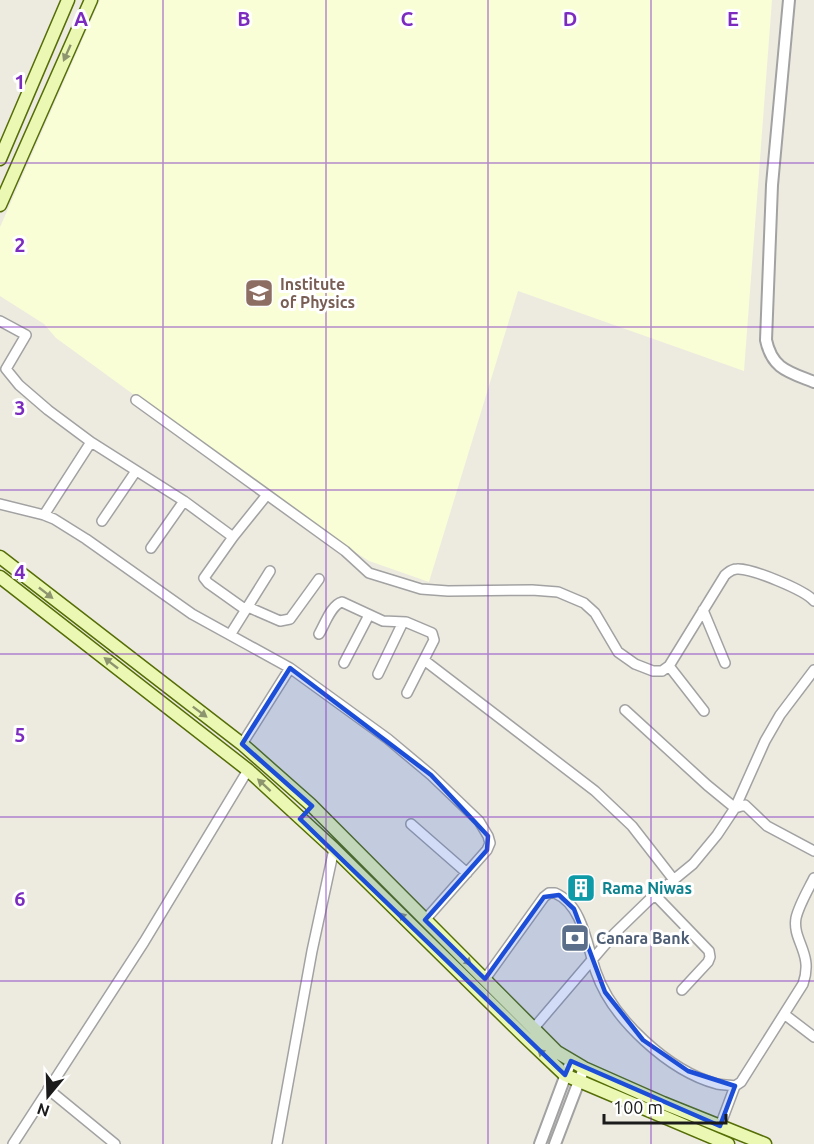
<svg xmlns="http://www.w3.org/2000/svg" width="814" height="1144" viewBox="0 0 814 1144" font-family="Ubuntu,sans-serif">
	<rect width="100%" height="100%" fill="#edeae0"/>
	<path fill="#f9fed7" d="M 100,0 L 772,0 L 744,371 L 518,291 L 429,582 L 369,561 L 325,533 L 189,435 L 56,338 L 44,324 L 0,296 L 0,227 Z"/>
	<g fill="none" stroke-linecap="round" stroke-linejoin="round">
		<g stroke="#a2a2a2" stroke-width="12">
			<path id="minor" d="M 0,321 L 26,335 L 6,369 L 19,385 L 48,410 L 91,442 L 184,501 L 233,537
				M 136,400 L 345,551 L 369,573 L 421,589 L 448,591 L 532,590 L 558,592 L 584,603 L 595,613 L 618,652 L 635,664 L 653,671 L 662,671 L 669,666 L 725,575 C 729,572 731,569 737,569 C 751,568 805,590 814,601
				M 0,504 L 44,515 L 54,519 L 86,539 L 192,614 L 290,668 L 388,739 L 431,775 L 479,821 L 488,836 L 490,843 L 487,850 L 425,920
				M 44,515 L 91,442
				M 102,521 L 136,471
				M 151,548 L 184,501
				M 248,607 L 280,621 L 290,619 L 319,579
				M 246,610 L 208,583 L 204,578 L 233,537 L 266,496
				M 703,610 L 725,663
				M 319,634 C 325,624 331,605 342,602 L 383,621 L 406,622 L 432,633 L 434,640 L 407,693
				M 230,635 L 270,571
				M 424,660 L 595,791 L 632,826 L 674,880
				M 344,663 L 369,615
				M 669,666 L 704,711
				M 378,674 L 403,622
				M 625,710 L 707,785 L 735,808 L 745,805 L 767,826 L 814,851
				M 242,744 L 290,668
				M 411,824 L 467,873
				M 655,895 L 709,951 L 710,957 L 708,962 L 682,990
				M 485,979 L 544,897 L 549,893 L 555,893 C 583,905 587,946 596,972 C 612,1019 669,1071 717,1084 C 723,1085 730,1085 735,1086 L 741,1082 L 803,984 C 814,953 792,941 796,918 C 799,905 808,890 814,878
				M 784,1014 L 814,1037
				M 533,1029 L 615,933 L 649,900 L 693,864 L 717,835 L 735,808 L 765,741 L 780,715 L 814,670
				M 48,1089 L 115,1144
				M 720,1126 L 735,1086
				M 13,1144 L 144,942 L 248,770
				M 277,1144 L 312,951 L 334,849"/>
		</g>
		<g stroke="#a2a2a2" stroke-width="14">
			<path id="tertiary" d="M 789,0 L 772,185 L 766,340 C 772,369 789,372 814,382
				M 540,1144 L 571,1061
				M 555,1144 L 584,1068"/>
		</g>
		<g stroke="#556e06" stroke-width="15">
			<path id="secondary" d="M 0,159 L 68,0
				M 0,205 L 91,0
				M 0,557 L 242,744 L 310,804 L 557,1052 L 584,1068 L 663,1103 L 765,1144
				M 0,577 L 248,770 L 334,849 L 525,1037 L 565,1075 L 728,1144"/>
		</g>
		<use href="#minor" stroke="#fff" stroke-width="9"/>
		<use href="#tertiary" stroke="#fff" stroke-width="10"/>
		<use href="#secondary" stroke="#ebf8b3" stroke-width="12"/>
	</g>
	<defs><path id="oneway-solid" d="M-6-.8H1V-3.2L6.5 0L1 3.2V.8H-6Z" transform="scale(1.5)"/></defs>
	<g fill="#8d956f">
		<use href="#oneway-solid" transform="translate(67 53) rotate(114)"/>
		<use href="#oneway-solid" transform="translate(46 593) rotate(38)"/>
		<use href="#oneway-solid" transform="translate(111 663) rotate(-142)"/>
		<use href="#oneway-solid" transform="translate(200 712) rotate(37)"/>
		<use href="#oneway-solid" transform="translate(264 785) rotate(-137)"/>
		<use href="#oneway-solid" transform="translate(405 919) rotate(-135)"/>
		<use href="#oneway-solid" transform="translate(465 959) rotate(44)"/>
		<use href="#oneway-solid" transform="translate(544 1055) rotate(-137)"/>
	</g>
	<path fill="#1d4ed8" fill-opacity="0.2" stroke="#1d4ed8" stroke-width="4.5" stroke-linejoin="round" d="M 290,668 L 431,775 L 488,836 L 487,850 L 425,920 L 485,979 L 544,897 L 559,895 L 574,909 L 605,992 L 643,1040 L 688,1071 L 735,1086 L 720,1126 L 571,1061 L 565,1075 L 300,819 L 312,806 L 242,744 Z"/>
	<path fill="none" stroke="#7b2cbf" stroke-width="1.5" stroke-opacity="0.55" d="M 163,0 L 163,1144M 326,0 L 326,1144M 488,0 L 488,1144M 651,0 L 651,1144M 0,163 L 814,163M 0,327 L 814,327M 0,490 L 814,490M 0,654 L 814,654M 0,817 L 814,817M 0,981 L 814,981"/>
	<defs>
		<g id="university-square" transform="scale(1.5)"><rect x="-9" y="-9" width="18" height="18" rx="4" fill="#8d6e63" stroke="#fff"/><path d="M0-5L7-2L0 1L-7-2ZM-4 1L0 2.5L4 1V4Q0 6-4 4Z" fill="#fff"/></g>
		<g id="building-square" transform="scale(1.5)"><rect x="-9" y="-9" width="18" height="18" rx="4" fill="#0f9aa8" stroke="#fff"/><path d="M-4-6H4V6H1V3H-1V6H-4ZM-2.5-4.3h1.7v1.8h-1.7ZM.8-4.3h1.7v1.8H.8ZM-2.5-1h1.7V.8h-1.7ZM.8-1h1.7V.8H.8Z" fill="#fff"/></g>
		<g id="bank-square" transform="scale(1.5)"><rect x="-9" y="-9" width="18" height="18" rx="4" fill="#5c6f8a" stroke="#fff"/><path d="M-6-4H6V4H-6ZM0-2.3a2.3 2.3 0 1 0 0 4.6a2.3 2.3 0 1 0 0-4.6Z" fill="#fff"/></g>
	</defs>
	<g fill-rule="evenodd">
		<use href="#university-square" x="259" y="293"/>
		<use href="#building-square" x="581" y="888"/>
		<use href="#bank-square" x="575" y="938"/>
	</g>
	<g text-anchor="middle" dominant-baseline="central" stroke-width="6" stroke-linejoin="round" paint-order="stroke">
		<g font-size="16" font-weight="bold" fill="#785e54" stroke="#fff" text-anchor="start">
			<text x="280" y="284">Institute<tspan x="280" dy="18">of Physics</tspan></text>
		</g>
		<g font-size="16" font-weight="bold" fill="#0d838f" stroke="#fff" text-anchor="start">
			<text x="602" y="888">Rama Niwas</text>
		</g>
		<g font-size="16" font-weight="bold" fill="#4e5e75" stroke="#fff" text-anchor="start">
			<text x="596" y="938">Canara Bank</text>
		</g>
	</g>
	<g font-size="20" text-anchor="middle" font-weight="bold" fill="#7b2cbf" stroke="#fff" stroke-width="6" stroke-linejoin="round" paint-order="stroke">
		<text x="81" y="26">A</text>
		<text x="244" y="26">B</text>
		<text x="407" y="26">C</text>
		<text x="570" y="26">D</text>
		<text x="733" y="26">E</text>
		<text x="20" y="89">1</text>
		<text x="20" y="252">2</text>
		<text x="20" y="415">3</text>
		<text x="20" y="579">4</text>
		<text x="20" y="742">5</text>
		<text x="20" y="906">6</text>
	</g>
	<g transform="translate(48 1096) rotate(199)" stroke="#ffffff" stroke-width="4.5" paint-order="stroke">
	<path d="M0-4.5L10 22L0 15L-10 22Z" fill="#1b1b1b"/>
	<text y="-9" font-size="16" font-weight="bold" text-anchor="middle" fill="#1b1b1b">N</text>
	</g>
	<path d="M604 1114v9h122v-9" fill="none" stroke="#1b1b1b" stroke-width="3"/>
	<text x="613" y="1114" font-size="18" fill="#1b1b1b" stroke="#ffffff" stroke-width="4.5" paint-order="stroke">100 m</text>
</svg>
